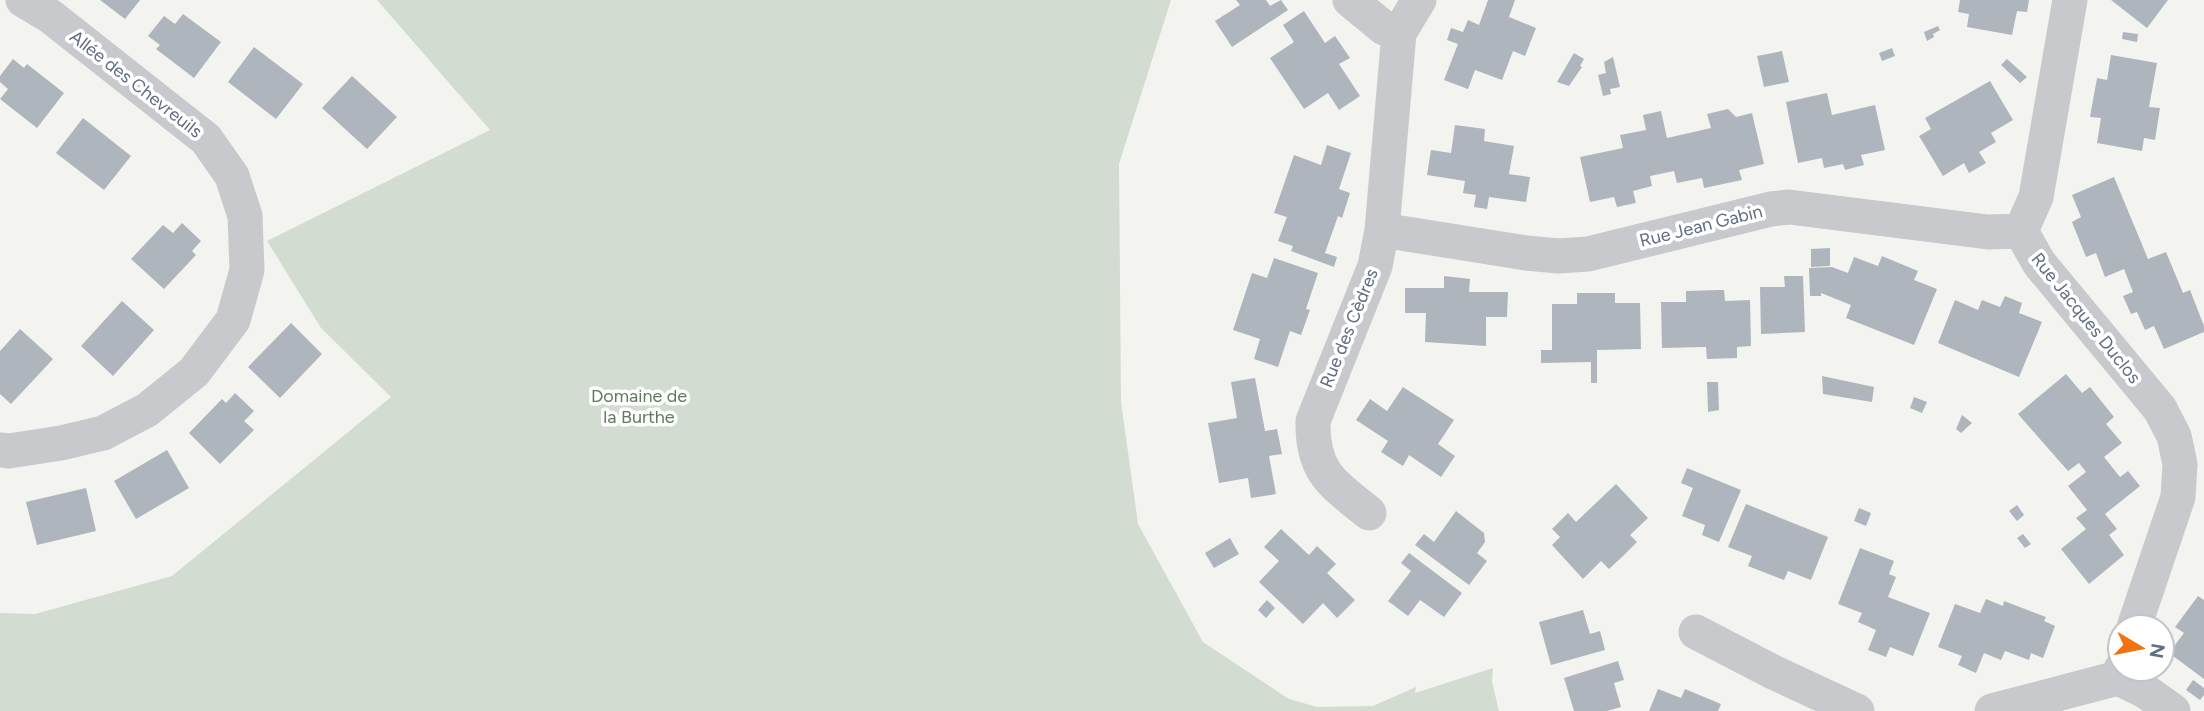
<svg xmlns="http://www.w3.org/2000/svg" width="2204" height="711" viewBox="0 0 2204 711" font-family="Figtree,sans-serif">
	<rect width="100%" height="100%" fill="#f3f4ef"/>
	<path fill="#d2dcd0" d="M 377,0 L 1171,0 L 1119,164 L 1121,402 L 1138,524 L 1203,642 L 1289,699 L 1317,707 L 1373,706 L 1416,687 L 1415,693 L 1493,668 L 1492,682 L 1499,711 L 0,711 L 0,613 L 35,614 L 172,576 L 391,397 L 321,328 L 267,241 L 490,130 Z"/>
	<path fill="#afb5bc" d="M 100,0 L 140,0 L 125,19 Z
		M 1236,0 L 1266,0 L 1270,6 L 1281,0 L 1288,10 L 1232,47 L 1215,21 L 1240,5 Z
		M 1488,0 L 1515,0 L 1509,17 L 1536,28 L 1525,56 L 1513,51 L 1502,80 L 1475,70 L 1468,89 L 1444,80 L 1458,44 L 1447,40 L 1451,28 L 1463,32 L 1468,20 L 1479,25 Z
		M 1960,0 L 2029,0 L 2027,12 L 2017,11 L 2012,35 L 1967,27 L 1969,14 L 1958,12 Z
		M 2111,0 L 2168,0 L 2147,28 Z
		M 1304,11 L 1325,43 L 1335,36 L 1350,58 L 1339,64 L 1360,96 L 1339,110 L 1328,93 L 1304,109 L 1270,58 L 1294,42 L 1283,25 Z
		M 183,14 L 221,42 L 194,78 L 156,49 L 160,45 L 148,36 L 164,16 L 175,24 Z
		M 1938,26 L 1940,30 L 1933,34 L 1934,37 L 1927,41 L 1924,32 Z
		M 2123,32 L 2138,34 L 2137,42 L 2122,39 Z
		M 254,47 L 303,84 L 276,119 L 228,82 Z
		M 1892,48 L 1895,56 L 1882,61 L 1879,53 Z
		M 1782,51 L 1789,82 L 1764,87 L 1757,56 Z
		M 1574,53 L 1584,59 L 1580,66 L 1582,67 L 1569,86 L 1557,82 Z
		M 2111,55 L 2157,63 L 2149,107 L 2160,108 L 2155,140 L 2144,138 L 2142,151 L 2097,143 L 2101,118 L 2090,117 L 2097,78 L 2107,80 Z
		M 1613,57 L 1620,87 L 1610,89 L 1611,94 L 1603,96 L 1598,75 L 1606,73 L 1604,62 Z
		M 13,59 L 24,68 L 27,64 L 64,93 L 37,128 L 0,99 L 8,89 L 0,82 L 0,76 Z
		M 2007,59 L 2027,77 L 2020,83 L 2001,65 Z
		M 352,76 L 397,117 L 367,149 L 322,108 Z
		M 1990,81 L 2013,120 L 1991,133 L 1996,142 L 1979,152 L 1986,163 L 1969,173 L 1964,163 L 1943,176 L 1919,136 L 1931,129 L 1925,118 Z
		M 1827,93 L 1832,115 L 1875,105 L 1885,150 L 1861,155 L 1864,165 L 1845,170 L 1843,164 L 1824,168 L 1822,158 L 1798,163 L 1786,102 Z
		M 1728,109 L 1736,117 L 1752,113 L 1764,164 L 1739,170 L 1742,180 L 1704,188 L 1702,178 L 1677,183 L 1674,171 L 1650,176 L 1652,186 L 1633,191 L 1636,203 L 1617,207 L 1614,197 L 1590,202 L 1580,157 L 1623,148 L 1620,135 L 1646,130 L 1643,115 L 1661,111 L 1667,138 L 1711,128 L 1707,114 Z
		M 83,118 L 131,156 L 104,190 L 56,153 Z
		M 1455,125 L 1485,129 L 1484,141 L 1514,146 L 1509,174 L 1530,177 L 1526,202 L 1489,197 L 1487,209 L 1474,207 L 1476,195 L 1463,193 L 1465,181 L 1427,175 L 1431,150 L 1451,153 Z
		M 1327,145 L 1351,153 L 1339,189 L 1350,193 L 1342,218 L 1338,216 L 1325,253 L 1337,257 L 1334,267 L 1291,251 L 1293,246 L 1278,241 L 1287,217 L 1274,213 L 1294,155 L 1321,165 Z
		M 2114,177 L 2148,259 L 2166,252 L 2183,293 L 2190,290 L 2204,326 L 2204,332 L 2164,349 L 2154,326 L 2145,330 L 2137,312 L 2131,314 L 2123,296 L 2133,292 L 2124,269 L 2105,277 L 2096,253 L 2086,257 L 2072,222 L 2081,217 L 2072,195 Z
		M 182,223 L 201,241 L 192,251 L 196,255 L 164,289 L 131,259 L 163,225 L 173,233 Z
		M 1830,248 L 1830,266 L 1811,267 L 1811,249 Z
		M 1882,256 L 1918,271 L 1914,280 L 1937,289 L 1914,345 L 1846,318 L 1851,305 L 1821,293 L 1821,296 L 1810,296 L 1809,268 L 1832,267 L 1848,273 L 1854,257 L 1878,266 Z
		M 1274,258 L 1318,273 L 1306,309 L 1310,310 L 1301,335 L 1290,331 L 1278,367 L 1254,359 L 1260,339 L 1233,330 L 1252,273 L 1267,278 Z
		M 1444,276 L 1470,279 L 1469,292 L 1508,292 L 1507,317 L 1486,317 L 1486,346 L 1425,342 L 1426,313 L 1405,313 L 1405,288 L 1444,288 Z
		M 1784,276 L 1803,276 L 1805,332 L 1761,334 L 1760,287 L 1785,287 Z
		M 1719,290 L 1724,290 L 1725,301 L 1750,300 L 1751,346 L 1737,347 L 1737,358 L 1707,359 L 1706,347 L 1662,348 L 1661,302 L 1686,302 L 1686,291 Z
		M 1577,293 L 1615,293 L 1615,303 L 1640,303 L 1641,349 L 1597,350 L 1597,383 L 1591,383 L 1591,362 L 1541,363 L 1541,350 L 1552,350 L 1552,304 L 1577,304 Z
		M 2005,296 L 2022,303 L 2019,313 L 2042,322 L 2019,377 L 1938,343 L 1955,300 L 1978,310 L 1982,300 L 2000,307 Z
		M 122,301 L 154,330 L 113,376 L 81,346 Z
		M 291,323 L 322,354 L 280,398 L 248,367 Z
		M 20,329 L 53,359 L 11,404 L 0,394 L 0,351 Z
		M 2066,374 L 2082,393 L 2090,387 L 2114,417 L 2106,424 L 2122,443 L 2104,457 L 2120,477 L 2128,471 L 2140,486 L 2105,514 L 2117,529 L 2109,535 L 2124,555 L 2089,584 L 2061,549 L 2086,529 L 2076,518 L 2087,510 L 2068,486 L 2086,472 L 2079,463 L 2068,471 L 2018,414 Z
		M 1822,376 L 1874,387 L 1872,402 L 1823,394 Z
		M 1255,378 L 1265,431 L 1277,429 L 1282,454 L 1269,456 L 1276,494 L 1251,498 L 1248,478 L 1219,483 L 1208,423 L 1237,418 L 1231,382 Z
		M 1707,382 L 1718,382 L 1719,410 L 1708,412 Z
		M 1403,387 L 1454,420 L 1438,444 L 1455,456 L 1441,477 L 1409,455 L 1403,466 L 1381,452 L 1388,441 L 1356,420 L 1370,399 L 1387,411 Z
		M 235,393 L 254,411 L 244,421 L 254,430 L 220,464 L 189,433 L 222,399 L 226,403 Z
		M 1914,397 L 1927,402 L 1922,413 L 1910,408 Z
		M 1962,415 L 1972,423 L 1961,433 L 1956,429 Z
		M 167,450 L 189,488 L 136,519 L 114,481 Z
		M 1687,468 L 1741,490 L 1719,542 L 1702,535 L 1705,525 L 1682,516 L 1693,488 L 1681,483 Z
		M 1616,484 L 1648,518 L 1630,535 L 1637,542 L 1623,556 L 1609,569 L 1601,561 L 1583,579 L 1552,545 L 1560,537 L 1552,529 L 1568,513 L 1576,522 Z
		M 86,488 L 96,531 L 37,545 L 26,502 Z
		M 1746,504 L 1828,537 L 1811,580 L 1788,571 L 1784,580 L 1748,566 L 1752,556 L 1728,547 Z
		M 2017,505 L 2024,515 L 2017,521 L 2009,511 Z
		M 1859,508 L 1871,513 L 1866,526 L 1854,521 Z
		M 1456,511 L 1484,533 L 1485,542 L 1477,553 L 1487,561 L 1469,585 L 1415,545 L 1424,534 L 1434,542 Z
		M 1281,529 L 1309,555 L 1317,546 L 1336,564 L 1327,573 L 1355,600 L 1337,618 L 1323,603 L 1303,624 L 1259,582 L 1279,561 L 1264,547 Z
		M 2023,534 L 2031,544 L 2025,548 L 2017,538 Z
		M 1230,538 L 1239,554 L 1214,568 L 1205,553 Z
		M 1860,548 L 1894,561 L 1889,574 L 1896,577 L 1888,597 L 1930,613 L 1913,656 L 1890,647 L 1886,657 L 1868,650 L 1876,630 L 1858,622 L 1862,613 L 1838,604 Z
		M 1409,553 L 1462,593 L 1444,617 L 1420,600 L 1408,616 L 1388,601 L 1411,571 L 1401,563 Z
		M 2198,596 L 2204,600 L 2204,679 L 2169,653 L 2184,633 L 2175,627 Z
		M 1986,599 L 2003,606 L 2004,601 L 2046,617 L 2044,621 L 2055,626 L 2043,658 L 2031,653 L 2029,660 L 2005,651 L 2001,660 L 1984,653 L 1976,673 L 1958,665 L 1962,656 L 1938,647 L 1955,604 L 1980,613 Z
		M 1267,600 L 1275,608 L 1266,618 L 1258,610 Z
		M 1583,610 L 1590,634 L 1600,631 L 1605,650 L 1551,665 L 1539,622 Z
		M 1618,661 L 1624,680 L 1614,683 L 1621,707 L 1607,711 L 1574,711 L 1564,678 Z
		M 2193,680 L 2204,688 L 2204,695 L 2200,700 L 2186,690 Z
		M 1658,689 L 1681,698 L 1685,689 L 1721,704 L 1718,711 L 1649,711 Z"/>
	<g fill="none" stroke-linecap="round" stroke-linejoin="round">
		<path stroke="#c7c9cd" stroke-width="35" d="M 1350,0 L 1384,28 L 1399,33
			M 2070,0 L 2036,197 L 2021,231 L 2039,263 L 2160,409 L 2174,436 L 2180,464 L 2178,497 L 2134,627
			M 1382,230 L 1526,253 L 1558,256 L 1588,254 L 1771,209 L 1789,207 L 1988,232 L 2021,231
			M 0,450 L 9,451 L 61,443 L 103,433 L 147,410 L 194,372 L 233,320 L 247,270 L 245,216 L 232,176 L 206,139 L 50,16 L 23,0
			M 1369,513 C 1332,483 1312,472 1313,421 L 1375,266 L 1382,230 L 1399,33 L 1419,0
			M 1696,632 L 1773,672 L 1857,711
			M 2118,678 L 2145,691 L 2173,711
			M 1992,711 L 2118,678 L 2121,669"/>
	</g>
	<g text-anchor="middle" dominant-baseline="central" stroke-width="7" stroke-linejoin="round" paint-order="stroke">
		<g font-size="18" fill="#606d83" stroke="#fff">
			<text transform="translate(136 84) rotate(38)">Allée des Chevreuils</text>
			<text transform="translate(1701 226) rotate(-14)">Rue Jean Gabin</text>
			<text transform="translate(2086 318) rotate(51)">Rue Jacques Duclos</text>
			<text transform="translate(1349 328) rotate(-68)">Rue des Cèdres</text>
		</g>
		<g font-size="18" fill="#607a5f" stroke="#fff">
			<text x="639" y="396">Domaine de<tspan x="639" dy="21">la Burthe</tspan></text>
		</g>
	</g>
	<g transform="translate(2141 648) rotate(100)"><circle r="33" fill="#ffffff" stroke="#bfc5cd" stroke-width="2"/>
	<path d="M0-5L12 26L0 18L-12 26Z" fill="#f27111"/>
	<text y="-10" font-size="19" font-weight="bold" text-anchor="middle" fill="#606d83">N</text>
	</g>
</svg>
